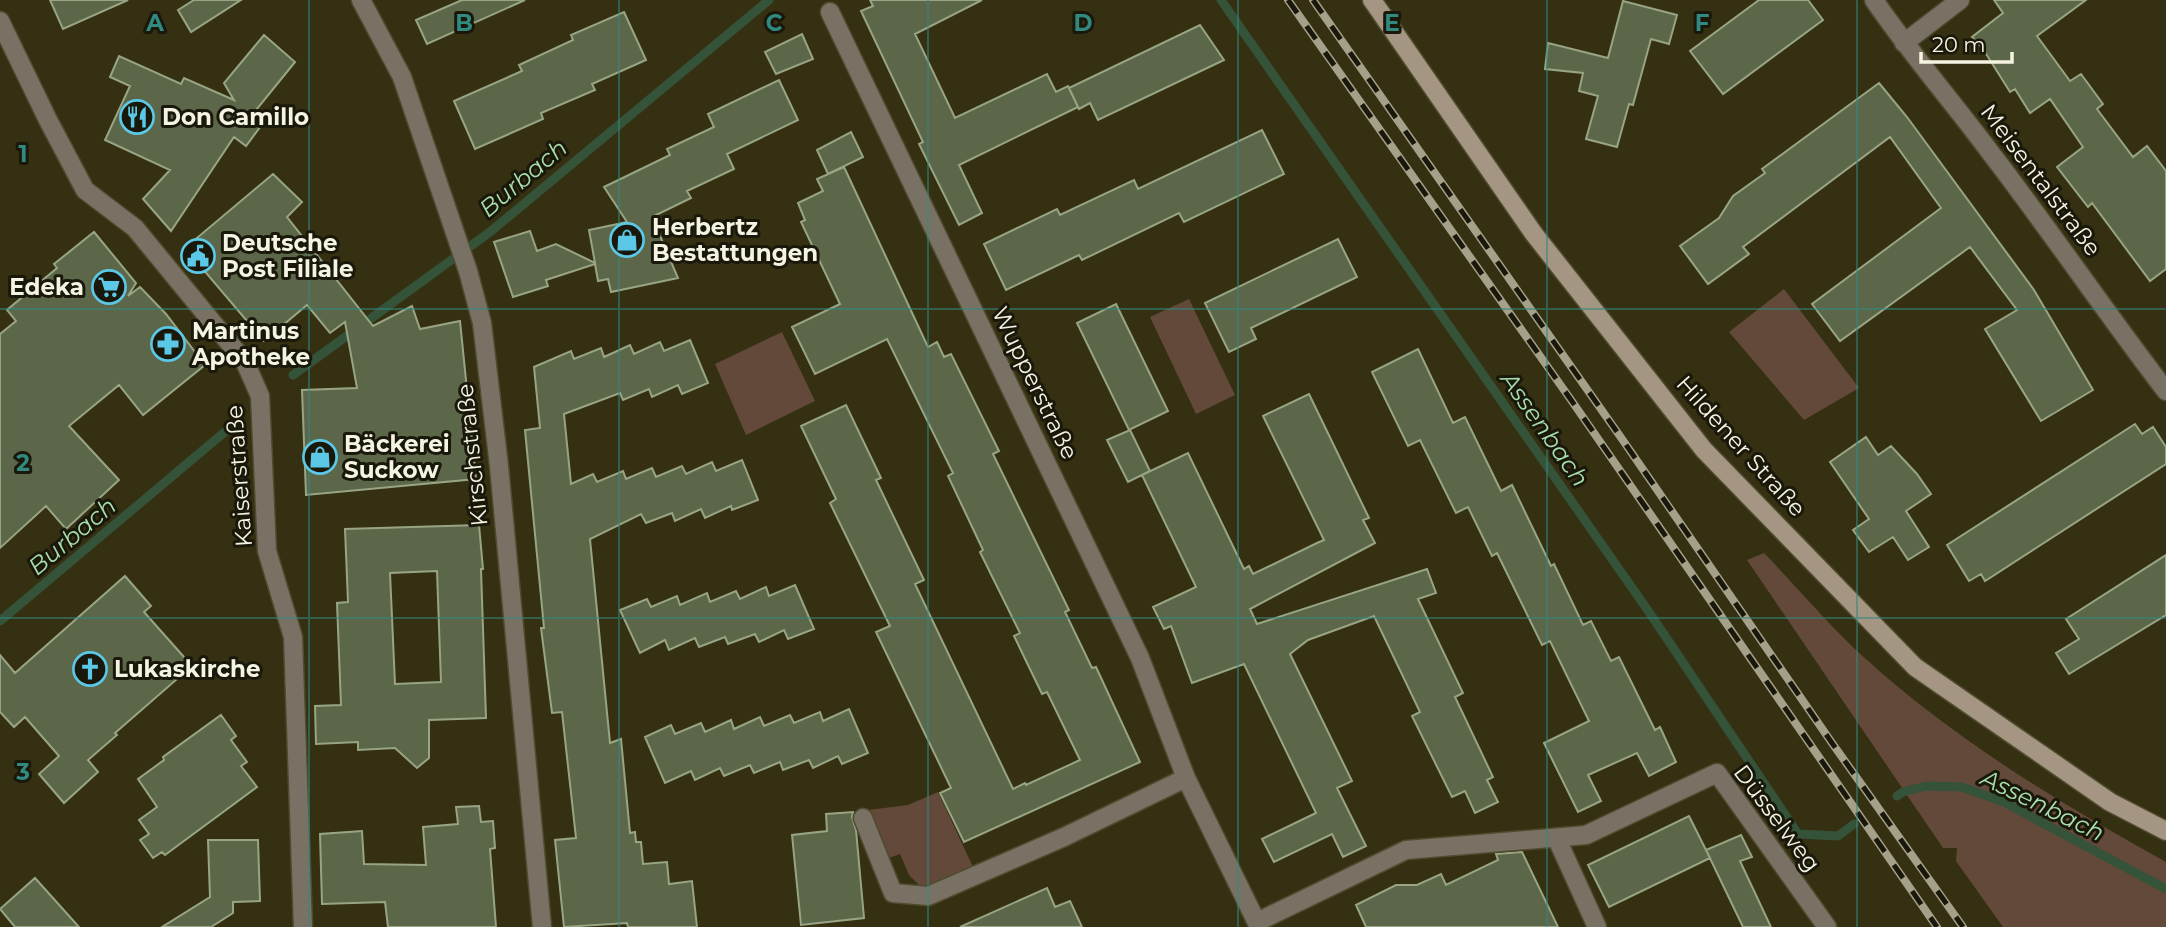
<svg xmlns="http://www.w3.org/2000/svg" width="2166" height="927" viewBox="0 0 2166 927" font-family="Montserrat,sans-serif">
	<rect width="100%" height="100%" fill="#353011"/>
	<path fill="#624939" d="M 1784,289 L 1859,388 L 1804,420 L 1729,332 Z
		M 1189,299 L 1235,395 L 1196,414 L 1150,317 Z
		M 782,332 L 815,401 L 746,435 L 715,364 Z
		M 1764,553 C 1798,588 1831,628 1867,660 C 1957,741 2061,804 2166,862 L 2166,927 L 2003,927 L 1956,861 L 1957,848 L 1943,848 L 1747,560 Z
		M 938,792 L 973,867 L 943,882 L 920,886 L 909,875 L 900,854 L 889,858 L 868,810 L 908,805 Z"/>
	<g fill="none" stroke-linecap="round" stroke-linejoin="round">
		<path stroke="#355339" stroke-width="9" d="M 1221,0 L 1649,612 L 1798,834 L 1838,836 L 1854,824
			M 293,375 L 490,232 L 769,0
			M 0,621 L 233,425
			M 1897,796 L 1903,792 L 1926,786 L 1962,787 L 2004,802 L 2166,889"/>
	</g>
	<path fill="#5c6749" stroke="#98a584" stroke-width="2" fill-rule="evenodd" d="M 50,0 L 128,0 L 63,29 Z
		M 194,0 L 241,0 L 191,32 L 178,10 Z
		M 462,0 L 525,0 L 427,44 L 416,20 Z
		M 870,0 L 982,0 L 915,34 L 955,118 L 1047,74 L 1056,92 L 1068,86 L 1078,107 L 959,165 L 982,213 L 959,225 L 919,144 L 923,142 L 861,11 L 873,6 Z
		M 1759,0 L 1808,0 L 1823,20 L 1723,94 L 1690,51 Z
		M 1994,0 L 2086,0 L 2037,36 L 2070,81 L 2081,74 L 2103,104 L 2097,109 L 2133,157 L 2147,146 L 2166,171 L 2166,269 L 2150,281 L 2092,203 L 2088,207 L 2057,167 L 2083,147 L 2050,99 L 2030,113 L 2015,89 L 2010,92 L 1983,49 L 1972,37 L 2003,13 Z
		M 1623,1 L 1677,15 L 1669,44 L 1651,39 L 1633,105 L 1629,104 L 1617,147 L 1586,139 L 1598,96 L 1579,91 L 1583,73 L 1545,69 L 1548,43 L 1608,58 Z
		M 624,12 L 646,60 L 592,84 L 595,90 L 541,113 L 543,119 L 475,149 L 454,101 L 522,71 L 519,65 L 573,40 L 571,35 Z
		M 1200,25 L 1224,60 L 1098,120 L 1090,103 L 1079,109 L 1069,88 Z
		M 802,34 L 813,59 L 776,74 L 765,52 Z
		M 264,35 L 295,62 L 256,110 L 269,115 L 246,146 L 234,137 L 171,231 L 143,199 L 170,170 L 105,140 L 130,86 L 110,77 L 119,56 L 181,84 L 184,78 L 234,100 L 224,83 Z
		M 779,80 L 798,120 L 727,154 L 734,169 L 687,191 L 691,198 L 652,217 L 678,278 L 611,292 L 608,279 L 598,281 L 595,264 L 546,280 L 548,286 L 513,297 L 494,242 L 530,231 L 537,251 L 556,244 L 595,263 L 589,230 L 627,222 L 604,187 L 670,155 L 667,149 L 714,127 L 708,114 Z
		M 1879,83 L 1907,117 L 2034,290 L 2093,390 L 2041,421 L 1985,329 L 2017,310 L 1970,247 L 1840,341 L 1812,304 L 1941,208 L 1890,137 L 1743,247 L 1749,254 L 1708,284 L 1680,246 L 1719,218 L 1733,196 L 1765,173 L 1762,169 Z
		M 1262,130 L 1284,174 L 1184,222 L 1179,213 L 1082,260 L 1079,255 L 1006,290 L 984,244 L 1057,209 L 1060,215 L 1134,180 L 1138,189 Z
		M 851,132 L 863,157 L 828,174 L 817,150 Z
		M 844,167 L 928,347 L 937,342 L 944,357 L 951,354 L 999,451 L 993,454 L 1069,610 L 1065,612 L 1092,668 L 1096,667 L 1140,762 L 964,842 L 940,793 L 951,788 L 876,632 L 890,626 L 830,503 L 836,499 L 801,426 L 846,405 L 881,478 L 876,480 L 924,580 L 915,584 L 1013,789 L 1025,783 L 1026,785 L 1080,760 L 1047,692 L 1042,694 L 1014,636 L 1020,633 L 980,552 L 983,550 L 948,476 L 953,473 L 887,339 L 815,374 L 792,327 L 840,304 L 801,222 L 805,220 L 798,203 L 823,191 L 817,179 Z
		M 273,174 L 302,202 L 287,217 L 373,326 L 412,306 L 420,329 L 460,321 L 476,479 L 306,495 L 302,390 L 357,388 L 345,322 L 330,333 L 307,305 L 264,341 L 185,248 Z
		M 94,232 L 136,283 L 128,296 L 140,287 L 166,314 L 205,365 L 143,415 L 119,385 L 69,426 L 119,480 L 66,529 L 46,506 L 0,548 L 0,334 L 16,321 L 7,310 L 57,268 L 54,264 Z
		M 1338,239 L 1357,277 L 1251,328 L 1256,339 L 1229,352 L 1205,303 Z
		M 1116,304 L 1168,411 L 1129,430 L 1077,323 Z
		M 690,340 L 708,383 L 682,394 L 678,385 L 652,397 L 649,389 L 623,400 L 620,393 L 564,414 L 571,484 L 593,474 L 597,482 L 623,471 L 626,479 L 652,468 L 656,477 L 682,466 L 686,474 L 712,462 L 716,471 L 742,460 L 758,500 L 732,510 L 731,506 L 705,518 L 701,509 L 675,521 L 672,513 L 646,523 L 641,514 L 590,539 L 610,743 L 621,739 L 630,833 L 635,832 L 636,842 L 641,842 L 643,864 L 667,862 L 669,884 L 692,881 L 697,927 L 628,927 L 627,923 L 564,927 L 555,840 L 576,838 L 562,712 L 552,713 L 541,628 L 544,628 L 525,430 L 540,428 L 534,367 L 571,351 L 574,359 L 601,348 L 604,357 L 630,345 L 634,354 L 660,342 L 664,351 Z
		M 1418,349 L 1453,423 L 1465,417 L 1501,491 L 1512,485 L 1551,566 L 1554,564 L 1583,625 L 1591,621 L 1611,661 L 1619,657 L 1655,730 L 1660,727 L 1676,762 L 1649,776 L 1637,753 L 1588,775 L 1601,801 L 1578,812 L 1544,743 L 1589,721 L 1550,641 L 1542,645 L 1497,553 L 1492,556 L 1468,507 L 1456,513 L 1420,440 L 1408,446 L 1372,372 Z
		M 1309,394 L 1369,518 L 1363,520 L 1375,543 L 1250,609 L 1257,624 L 1427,569 L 1436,593 L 1418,599 L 1463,693 L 1455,697 L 1493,777 L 1487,780 L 1498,802 L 1475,813 L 1465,791 L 1452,797 L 1412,716 L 1420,712 L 1374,616 L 1308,640 L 1290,654 L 1352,781 L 1337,788 L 1366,846 L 1343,857 L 1332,834 L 1274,862 L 1262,839 L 1316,813 L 1244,664 L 1192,683 L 1171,626 L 1164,629 L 1153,607 L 1196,587 L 1142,475 L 1188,453 L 1244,569 L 1249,566 L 1253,574 L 1317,543 L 1324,540 L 1263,416 Z
		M 2135,424 L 2142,434 L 2153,427 L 2166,447 L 2166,464 L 1985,581 L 1981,574 L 1969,581 L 1947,545 Z
		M 1130,430 L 1150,471 L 1128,482 L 1107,440 Z
		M 1866,437 L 1878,455 L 1891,446 L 1917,474 L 1931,494 L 1906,511 L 1929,547 L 1908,560 L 1893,537 L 1869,552 L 1853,530 L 1869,519 L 1830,462 Z
		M 479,525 L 483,569 L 481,569 L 486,718 L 429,720 L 429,758 L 417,768 L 395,748 L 358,750 L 358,742 L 316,744 L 315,706 L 341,705 L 337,603 L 348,602 L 345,529 ZM 437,571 L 441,682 L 395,684 L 390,573 Z
		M 2166,555 L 2166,615 L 2069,674 L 2056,653 L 2079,639 L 2066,619 Z
		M 125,576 L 151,606 L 144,612 L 192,666 L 115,733 L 117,735 L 88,760 L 98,772 L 64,803 L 39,774 L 59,756 L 25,717 L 14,727 L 0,712 L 0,655 L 15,673 Z
		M 795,585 L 814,629 L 788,639 L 784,630 L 759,642 L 755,634 L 728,644 L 725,637 L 699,647 L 695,638 L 669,650 L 665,640 L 640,653 L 620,610 L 647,599 L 651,607 L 677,596 L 680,605 L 707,593 L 710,602 L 736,591 L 740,599 L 766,587 L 769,596 Z
		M 849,709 L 868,753 L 842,764 L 838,756 L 813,768 L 809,760 L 783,770 L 780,762 L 754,773 L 750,765 L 724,776 L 720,768 L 695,780 L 691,771 L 665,783 L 645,737 L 671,725 L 675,734 L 701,723 L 705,732 L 731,720 L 734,729 L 760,717 L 764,726 L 790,715 L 794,723 L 820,712 L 823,721 Z
		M 221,715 L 236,736 L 231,740 L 247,762 L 241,766 L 257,787 L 165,855 L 162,852 L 153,858 L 140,840 L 149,834 L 139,820 L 157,807 L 138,779 L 164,760 L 163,757 Z
		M 479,806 L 481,822 L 493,821 L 495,848 L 490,849 L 496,927 L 388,927 L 385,902 L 322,904 L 320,834 L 362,831 L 364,864 L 426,865 L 423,827 L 458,824 L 456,807 Z
		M 853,812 L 852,817 L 856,830 L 864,918 L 801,925 L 792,835 L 827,831 L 826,814 Z
		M 1689,816 L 1710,858 L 1609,907 L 1588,865 Z
		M 1741,835 L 1752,857 L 1740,861 L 1771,927 L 1743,927 L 1706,850 Z
		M 208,840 L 258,840 L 260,901 L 233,902 L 233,913 L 211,927 L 162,927 L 210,897 Z
		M 1522,852 L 1558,927 L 1366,927 L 1356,905 L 1396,885 L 1417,885 L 1441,874 L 1446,885 L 1498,860 L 1496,854 Z
		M 35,878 L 79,927 L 15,927 L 0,909 Z
		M 1047,888 L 1055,907 L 1070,901 L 1082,927 L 960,927 Z"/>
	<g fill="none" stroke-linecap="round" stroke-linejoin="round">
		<g stroke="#504b2e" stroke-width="21">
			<path id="minor" d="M 361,0 L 402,77 L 468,271 L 482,323 L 499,466 L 542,927
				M 1874,0 C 1910,53 1952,101 1990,152 C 2050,230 2106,313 2166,391
				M 830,12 L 1140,658 L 1186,778 L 1259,927
				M 0,21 L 48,120 L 85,190 L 135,228 L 245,362 L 260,396 L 267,551 L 293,637 L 303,927
				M 1904,43 L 1960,0
				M 863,818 L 893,893 L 928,896 L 1064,837 L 1186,778
				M 1557,839 L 1597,927
				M 1257,922 L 1406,850 L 1586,835 L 1717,773 L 1827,927"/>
		</g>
		<g stroke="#504b2e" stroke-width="21">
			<path id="secondary" d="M 1372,0 L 1534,234 L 1704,450 L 1915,667 L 2110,802 L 2166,831"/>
		</g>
		<use href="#minor" stroke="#7a7165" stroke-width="18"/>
		<use href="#secondary" stroke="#a49682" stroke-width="18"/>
		<g stroke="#a4a089" stroke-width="8">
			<path id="rail" d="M 1288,0 L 1569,397 L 1937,927
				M 1313,0 L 1622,439 L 1832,743 L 1963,927"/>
		</g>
		<use href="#rail" stroke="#1a180b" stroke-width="5" stroke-dasharray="16" stroke-linecap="butt"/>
	</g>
	<path fill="none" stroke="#32897f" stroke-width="2" stroke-opacity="0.55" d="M 309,0 L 309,927M 619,0 L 619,927M 928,0 L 928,927M 1238,0 L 1238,927M 1547,0 L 1547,927M 1857,0 L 1857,927M 0,309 L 2166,309M 0,618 L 2166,618"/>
	<defs>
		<g id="restaurant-ring" transform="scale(1.75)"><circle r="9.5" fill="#1a180b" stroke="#5ac8e6" stroke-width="1.5"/><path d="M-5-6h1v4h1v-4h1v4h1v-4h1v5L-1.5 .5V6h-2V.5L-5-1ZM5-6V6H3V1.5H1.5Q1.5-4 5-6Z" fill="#5ac8e6"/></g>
		<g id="shop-ring" transform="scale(1.75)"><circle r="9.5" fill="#1a180b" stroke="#5ac8e6" stroke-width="1.5"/><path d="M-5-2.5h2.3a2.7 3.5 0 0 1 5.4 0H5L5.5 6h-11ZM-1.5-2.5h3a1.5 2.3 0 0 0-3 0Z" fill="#5ac8e6"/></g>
		<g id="civic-ring" transform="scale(1.75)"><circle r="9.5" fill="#1a180b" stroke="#5ac8e6" stroke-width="1.5"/><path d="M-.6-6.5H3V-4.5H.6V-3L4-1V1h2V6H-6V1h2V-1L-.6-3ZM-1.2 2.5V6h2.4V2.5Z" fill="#5ac8e6"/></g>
		<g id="supermarket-ring" transform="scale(1.75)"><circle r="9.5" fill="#1a180b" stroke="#5ac8e6" stroke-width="1.5"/><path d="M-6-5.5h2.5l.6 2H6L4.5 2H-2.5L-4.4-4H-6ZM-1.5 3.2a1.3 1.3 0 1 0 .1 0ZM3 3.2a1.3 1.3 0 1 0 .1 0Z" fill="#5ac8e6"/></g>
		<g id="pharmacy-ring" transform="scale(1.75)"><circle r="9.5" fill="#1a180b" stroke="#5ac8e6" stroke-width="1.5"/><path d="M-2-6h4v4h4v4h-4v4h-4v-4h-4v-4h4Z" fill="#5ac8e6"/></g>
		<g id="church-ring" transform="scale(1.75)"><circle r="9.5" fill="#1a180b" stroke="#5ac8e6" stroke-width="1.5"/><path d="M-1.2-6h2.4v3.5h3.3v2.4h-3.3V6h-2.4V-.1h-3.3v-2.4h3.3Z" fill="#5ac8e6"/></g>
	</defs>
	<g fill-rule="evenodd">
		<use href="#restaurant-ring" x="137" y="117"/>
		<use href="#shop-ring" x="627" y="240"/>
		<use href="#civic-ring" x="198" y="256"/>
		<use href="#supermarket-ring" x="109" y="287"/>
		<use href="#pharmacy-ring" x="168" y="344"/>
		<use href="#shop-ring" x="320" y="457"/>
		<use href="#church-ring" x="90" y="669"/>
	</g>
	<g text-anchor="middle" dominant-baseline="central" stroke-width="6" stroke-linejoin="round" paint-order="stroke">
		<g font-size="23" font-weight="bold" fill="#f5f3e1" stroke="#1a180b" text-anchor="start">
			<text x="162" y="117">Don Camillo</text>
			<text x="652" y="227">Herbertz<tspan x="652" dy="26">Bestattungen</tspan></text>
			<text x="222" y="243">Deutsche<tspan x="222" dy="26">Post Filiale</tspan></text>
			<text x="84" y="287" text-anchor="end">Edeka</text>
			<text x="192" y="331">Martinus<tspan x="192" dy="26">Apotheke</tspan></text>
			<text x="344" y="444">Bäckerei<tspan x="344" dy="26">Suckow</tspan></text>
			<text x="114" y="669">Lukaskirche</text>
		</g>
		<g font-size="23" fill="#f5f3e1" stroke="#1a180b">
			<text transform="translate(2041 180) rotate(53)">Meisentalstraße</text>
			<text transform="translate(1035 383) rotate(64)">Wupperstraße</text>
			<text transform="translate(1741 446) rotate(48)">Hildener Straße</text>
			<text transform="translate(472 455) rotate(-96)">Kirschstraße</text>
			<text transform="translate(239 476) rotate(-94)">Kaiserstraße</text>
			<text transform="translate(1777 818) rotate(53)">Düsselweg</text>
		</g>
		<g font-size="24" font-style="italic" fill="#a8deae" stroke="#1a180b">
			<text transform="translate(523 178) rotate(-40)">Burbach</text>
			<text transform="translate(1545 429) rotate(55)">Assenbach</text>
			<text transform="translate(72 536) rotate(-40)">Burbach</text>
			<text transform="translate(2043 805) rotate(26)">Assenbach</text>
		</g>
	</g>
	<g font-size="23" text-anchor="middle" font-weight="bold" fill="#32897f" stroke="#1a180b" stroke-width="6" stroke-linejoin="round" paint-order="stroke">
		<text x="155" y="31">A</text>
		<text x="464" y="31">B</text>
		<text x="774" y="31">C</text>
		<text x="1083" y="31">D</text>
		<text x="1392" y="31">E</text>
		<text x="1702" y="31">F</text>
		<text x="23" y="162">1</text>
		<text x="23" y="471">2</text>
		<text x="23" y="780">3</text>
	</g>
	<path d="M1921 52v10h91v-10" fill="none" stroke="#f5f3e1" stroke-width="3.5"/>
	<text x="1932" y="52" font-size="21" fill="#f5f3e1" stroke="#1a180b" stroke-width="5" paint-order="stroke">20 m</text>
</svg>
